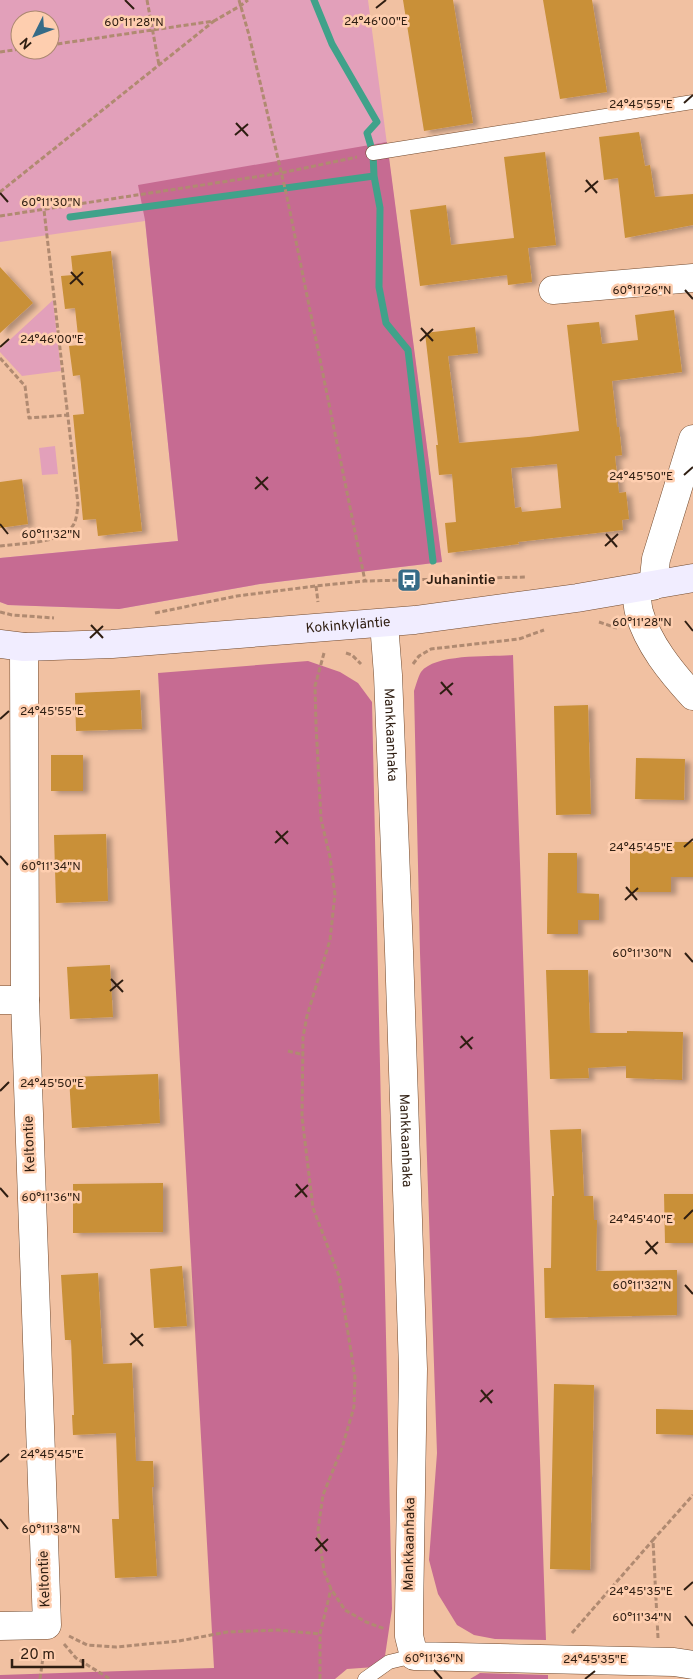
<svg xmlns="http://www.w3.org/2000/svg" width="693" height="1679" viewBox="0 0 693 1679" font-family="Overpass,sans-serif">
	<defs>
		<filter id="shadow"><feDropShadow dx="5.5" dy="3" stdDeviation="2.5" flood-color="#0004"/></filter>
	</defs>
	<rect width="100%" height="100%" fill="#f1c1a2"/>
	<path fill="#e2a0ba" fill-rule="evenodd" d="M 0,0 L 368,0 L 442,562 L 260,584 L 119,609 L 8,605 L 0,602 L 0,558 L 178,541 L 145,221 L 0,242 ZM 20,20 L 50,20 L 50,50 L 20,50 Z
		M 53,300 L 61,371 L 22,376 L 0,352 L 0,349 Z
		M 55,446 L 58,474 L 42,475 L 39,448 Z"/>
	<path fill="#c66b92" d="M 387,142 L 442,562 L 260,584 L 119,609 L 8,605 L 0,602 L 0,558 L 178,541 L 145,220 L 138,185 Z
		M 513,655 L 546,1640 L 495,1639 L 474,1635 L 457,1625 L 438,1594 L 429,1560 L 437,1453 L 420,953 L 414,691 C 416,685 418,677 421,672 C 435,653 491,657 513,655 Z
		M 308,661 L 340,672 L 358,683 L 372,702 L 392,1609 L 385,1656 L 375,1667 L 347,1669 L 335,1679 L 0,1679 L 0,1675 L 214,1668 L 158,673 Z
		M 480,1673 L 548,1675 L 548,1679 L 470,1679 Z"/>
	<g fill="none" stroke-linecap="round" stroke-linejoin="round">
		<path stroke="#40a28a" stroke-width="7" d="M 314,0 L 332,44 L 377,122 L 367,133 L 373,153 L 374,176 L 380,208 L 379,287 L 386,323 L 408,350 L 433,561
			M 70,217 L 374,176"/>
	</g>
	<path fill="#c99037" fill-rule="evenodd" filter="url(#shadow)" d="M 403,0 L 453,0 L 473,123 L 424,131 Z
		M 543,0 L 592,0 L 607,92 L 560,99 Z
		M 639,132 L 645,166 L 650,165 L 655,197 L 693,194 L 693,225 L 625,238 L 618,178 L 604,180 L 599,137 Z
		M 545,152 L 556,245 L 528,248 L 532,282 L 508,285 L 507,275 L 420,286 L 410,210 L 446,205 L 451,245 L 514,238 L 504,157 Z
		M 111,251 L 142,531 L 98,536 L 96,519 L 83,520 L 73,415 L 84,414 L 80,375 L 73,376 L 69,346 L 79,345 L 75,308 L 65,309 L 61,276 L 73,275 L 71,256 Z
		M 0,267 L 33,303 L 0,333 Z
		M 674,310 L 682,372 L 612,381 L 617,427 L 619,427 L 622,455 L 615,456 L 619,493 L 626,492 L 629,519 L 622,520 L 623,530 L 518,542 L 519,544 L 448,553 L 445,523 L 456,522 L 452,474 L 439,475 L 436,445 L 438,445 L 425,333 L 475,327 L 478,353 L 448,356 L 459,443 L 529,437 L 579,431 L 567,325 L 599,322 L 602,344 L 638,340 L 635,315 ZM 557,464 L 561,508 L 522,512 L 521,507 L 515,508 L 511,468 Z
		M 22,479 L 28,524 L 0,528 L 0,482 Z
		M 140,690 L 142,729 L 76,731 L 75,693 Z
		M 588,705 L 591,814 L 556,815 L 554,706 Z
		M 51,755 L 83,755 L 83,791 L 51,791 Z
		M 636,758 L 685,759 L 684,800 L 635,799 Z
		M 106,834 L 108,901 L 56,903 L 54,835 Z
		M 630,842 L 693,842 L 693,877 L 671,877 L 671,892 L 630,892 Z
		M 548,853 L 577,853 L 577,893 L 599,894 L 599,920 L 578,920 L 578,934 L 547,934 Z
		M 110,965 L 113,1017 L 70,1019 L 67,967 Z
		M 546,970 L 588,970 L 590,1033 L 627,1033 L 627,1031 L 683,1032 L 682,1080 L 626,1078 L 626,1066 L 588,1068 L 589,1078 L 550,1079 Z
		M 158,1074 L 160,1123 L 72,1128 L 69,1077 Z
		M 581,1129 L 584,1196 L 593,1196 L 594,1220 L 597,1220 L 596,1271 L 677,1270 L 677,1315 L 545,1318 L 544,1268 L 551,1268 L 552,1196 L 554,1196 L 550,1130 Z
		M 163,1183 L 163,1232 L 73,1233 L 73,1184 Z
		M 664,1194 L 693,1194 L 693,1243 L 665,1243 Z
		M 182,1266 L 187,1326 L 154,1328 L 150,1269 Z
		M 98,1273 L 103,1364 L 132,1363 L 136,1461 L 153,1461 L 154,1487 L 152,1487 L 157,1576 L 115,1578 L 112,1519 L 119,1519 L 116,1433 L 73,1435 L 72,1415 L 74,1415 L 71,1340 L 65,1340 L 61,1275 Z
		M 554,1384 L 594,1385 L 590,1570 L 550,1569 Z
		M 656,1409 L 693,1410 L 693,1435 L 656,1434 Z"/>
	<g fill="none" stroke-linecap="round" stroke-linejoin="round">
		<g stroke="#724a2e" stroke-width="15">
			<path id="service" d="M 373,153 L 693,102
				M 365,1679 L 389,1662 L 414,1656"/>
		</g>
		<g stroke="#724a2e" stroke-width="29">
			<g id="minor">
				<path d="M 553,290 L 693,278"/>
				<path d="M 653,586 L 656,559 L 693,439"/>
				<path d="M 637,589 C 637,596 637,605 639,612 C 648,644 671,672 693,696"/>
				<path id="s1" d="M 384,623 L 388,675 L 399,951 L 413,1369 L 409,1615 L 409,1636 L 414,1656 L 674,1662 L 693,1665"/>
				<path d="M 0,1000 L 25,1000"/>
				<path d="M 0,1626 L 47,1625 L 25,1000 L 24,647"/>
			</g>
		</g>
		<g stroke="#724a2e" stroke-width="29">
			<g id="secondary">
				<path id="s2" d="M 0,644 L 24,647 L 112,644 L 415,620 L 577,598 L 693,578"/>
			</g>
		</g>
		<path stroke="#b08a71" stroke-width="3" stroke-dasharray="5 2.5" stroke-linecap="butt" d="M 147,0 L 159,65
			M 239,0 L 249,35 L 287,197 L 365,581
			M 50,45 L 214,21 L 240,6 L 248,0
			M 0,52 L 20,49
			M 0,192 L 214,21
			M 0,216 L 281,173 L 357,157
			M 0,358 L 25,386 L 29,418 L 68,415
			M 0,546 C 21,543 58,544 72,527 C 77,521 77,511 78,504 L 44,210
			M 316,586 L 318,602
			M 0,612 L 12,615 L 54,618
			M 155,613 L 237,596 L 316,586 L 365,581 L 526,577
			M 599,622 L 617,628
			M 324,653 L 315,686 L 316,725 L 321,819 L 330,857 L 335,894 L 330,940 L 307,1016 L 303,1037 L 302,1117 L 313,1208 L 339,1276 L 355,1377 L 354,1407 L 342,1448 L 323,1495 L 318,1530 L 324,1571 L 331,1589 L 345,1610 L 366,1622 L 385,1629
			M 346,653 L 352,655 L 361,664
			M 413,664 L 419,656 L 431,649 L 519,639 L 544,630
			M 288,1051 L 304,1055
			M 572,1633 L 653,1540
			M 69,1636 L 87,1645 L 116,1647 L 179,1641 L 227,1632 L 278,1630 L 320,1634
			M 658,1638 L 653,1540 L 693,1495
			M 64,1644 L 76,1658 L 110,1679
			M 40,1679 L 44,1650
			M 320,1679 L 320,1634 L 331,1589"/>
		<use href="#service" stroke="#fff" stroke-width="14"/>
		<use href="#minor" stroke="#fff" stroke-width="28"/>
		<use href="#secondary" stroke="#f1edff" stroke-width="28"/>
	</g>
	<path fill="none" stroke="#2f1e12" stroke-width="2" d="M 125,0 L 134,9M 376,8 L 386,0M 684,103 L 693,95M 236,123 L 248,136M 235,135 L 248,124M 586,180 L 597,193M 585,192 L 598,181M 0,193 L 8,202M 71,272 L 83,285M 70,284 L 83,272M 685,290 L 693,299M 421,328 L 433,341M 420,341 L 433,329M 0,347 L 9,339M 684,475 L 693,467M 256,477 L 268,490M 255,489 L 268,477M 0,524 L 8,534M 606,534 L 617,547M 605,546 L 618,534M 685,621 L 693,631M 91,625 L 103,638M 90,638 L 103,626M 441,682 L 452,695M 440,694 L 453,683M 0,719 L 9,711M 276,831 L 288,844M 275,843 L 288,831M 684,847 L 693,839M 0,856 L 8,865M 626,887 L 637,900M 625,900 L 638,888M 685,953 L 693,962M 111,979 L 123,992M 110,991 L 123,980M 461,1036 L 472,1049M 460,1048 L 473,1037M 0,1091 L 9,1082M 296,1184 L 307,1197M 0,1188 L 8,1197M 295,1197 L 308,1185M 684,1219 L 693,1210M 646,1241 L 657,1254M 645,1254 L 658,1242M 685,1285 L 693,1294M 131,1333 L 143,1346M 130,1345 L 143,1334M 481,1390 L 492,1403M 480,1402 L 493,1390M 0,1462 L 9,1454M 0,1519 L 8,1529M 316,1538 L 327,1551M 315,1551 L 328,1539M 684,1590 L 693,1582M 685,1616 L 693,1626M 434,1670 L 442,1679M 585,1679 L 595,1671"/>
	<defs>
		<g id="bus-square" transform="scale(1.25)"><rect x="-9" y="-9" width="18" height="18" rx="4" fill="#366b87" stroke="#feceaf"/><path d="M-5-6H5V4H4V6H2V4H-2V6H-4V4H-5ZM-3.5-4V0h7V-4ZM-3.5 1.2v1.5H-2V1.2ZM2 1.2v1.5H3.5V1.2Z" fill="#fff"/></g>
	</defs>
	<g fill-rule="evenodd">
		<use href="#bus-square" x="409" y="580"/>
	</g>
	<g text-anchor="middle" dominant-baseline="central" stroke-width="5" stroke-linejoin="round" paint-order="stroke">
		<g font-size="14" font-weight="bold" fill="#2f1e12" stroke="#feceaf" text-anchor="start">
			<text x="426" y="580">Juhanintie</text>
		</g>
		<g font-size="14" fill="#2f1e12" stroke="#feceaf">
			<text stroke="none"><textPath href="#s2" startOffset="349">Kokinkyläntie</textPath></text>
			<text stroke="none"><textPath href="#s1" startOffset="112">Mankkaanhaka</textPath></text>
			<text stroke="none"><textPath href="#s1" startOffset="518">Mankkaanhaka</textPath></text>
			<text transform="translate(30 1144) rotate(-92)">Keltontie</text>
			<text transform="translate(410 1544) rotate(-89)">Mankkaanhaka</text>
			<text transform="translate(45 1579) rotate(-92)">Keltontie</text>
		</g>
	</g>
	<g font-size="12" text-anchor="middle" fill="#2f1e12" stroke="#feceaf" stroke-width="5" stroke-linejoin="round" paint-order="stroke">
		<text x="376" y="25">24°46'00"E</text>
		<text x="134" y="26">60°11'28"N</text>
		<text x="641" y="108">24°45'55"E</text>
		<text x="51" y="206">60°11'30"N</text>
		<text x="642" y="294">60°11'26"N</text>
		<text x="52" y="343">24°46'00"E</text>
		<text x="641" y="480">24°45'50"E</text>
		<text x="51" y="538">60°11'32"N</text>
		<text x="642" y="626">60°11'28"N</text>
		<text x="52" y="715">24°45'55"E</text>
		<text x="641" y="851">24°45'45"E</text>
		<text x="51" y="870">60°11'34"N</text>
		<text x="642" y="957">60°11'30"N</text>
		<text x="52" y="1087">24°45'50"E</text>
		<text x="51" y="1201">60°11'36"N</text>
		<text x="641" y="1223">24°45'40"E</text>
		<text x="642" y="1289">60°11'32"N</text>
		<text x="52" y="1458">24°45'45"E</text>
		<text x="51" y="1533">60°11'38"N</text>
		<text x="641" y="1595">24°45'35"E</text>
		<text x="642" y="1621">60°11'34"N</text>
		<text x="434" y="1662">60°11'36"N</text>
		<text x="595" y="1663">24°45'35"E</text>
	</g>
	<g transform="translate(35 35) rotate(228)"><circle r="24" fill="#feceaf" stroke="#ab8870"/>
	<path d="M0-4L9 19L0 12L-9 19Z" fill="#366b87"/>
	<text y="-8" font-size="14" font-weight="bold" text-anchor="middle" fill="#2f1e12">N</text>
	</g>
	<path d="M12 1659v8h71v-8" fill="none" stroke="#2f1e12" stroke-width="2.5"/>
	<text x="20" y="1659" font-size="15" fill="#2f1e12" stroke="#feceaf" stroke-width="4" paint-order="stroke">20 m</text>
</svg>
